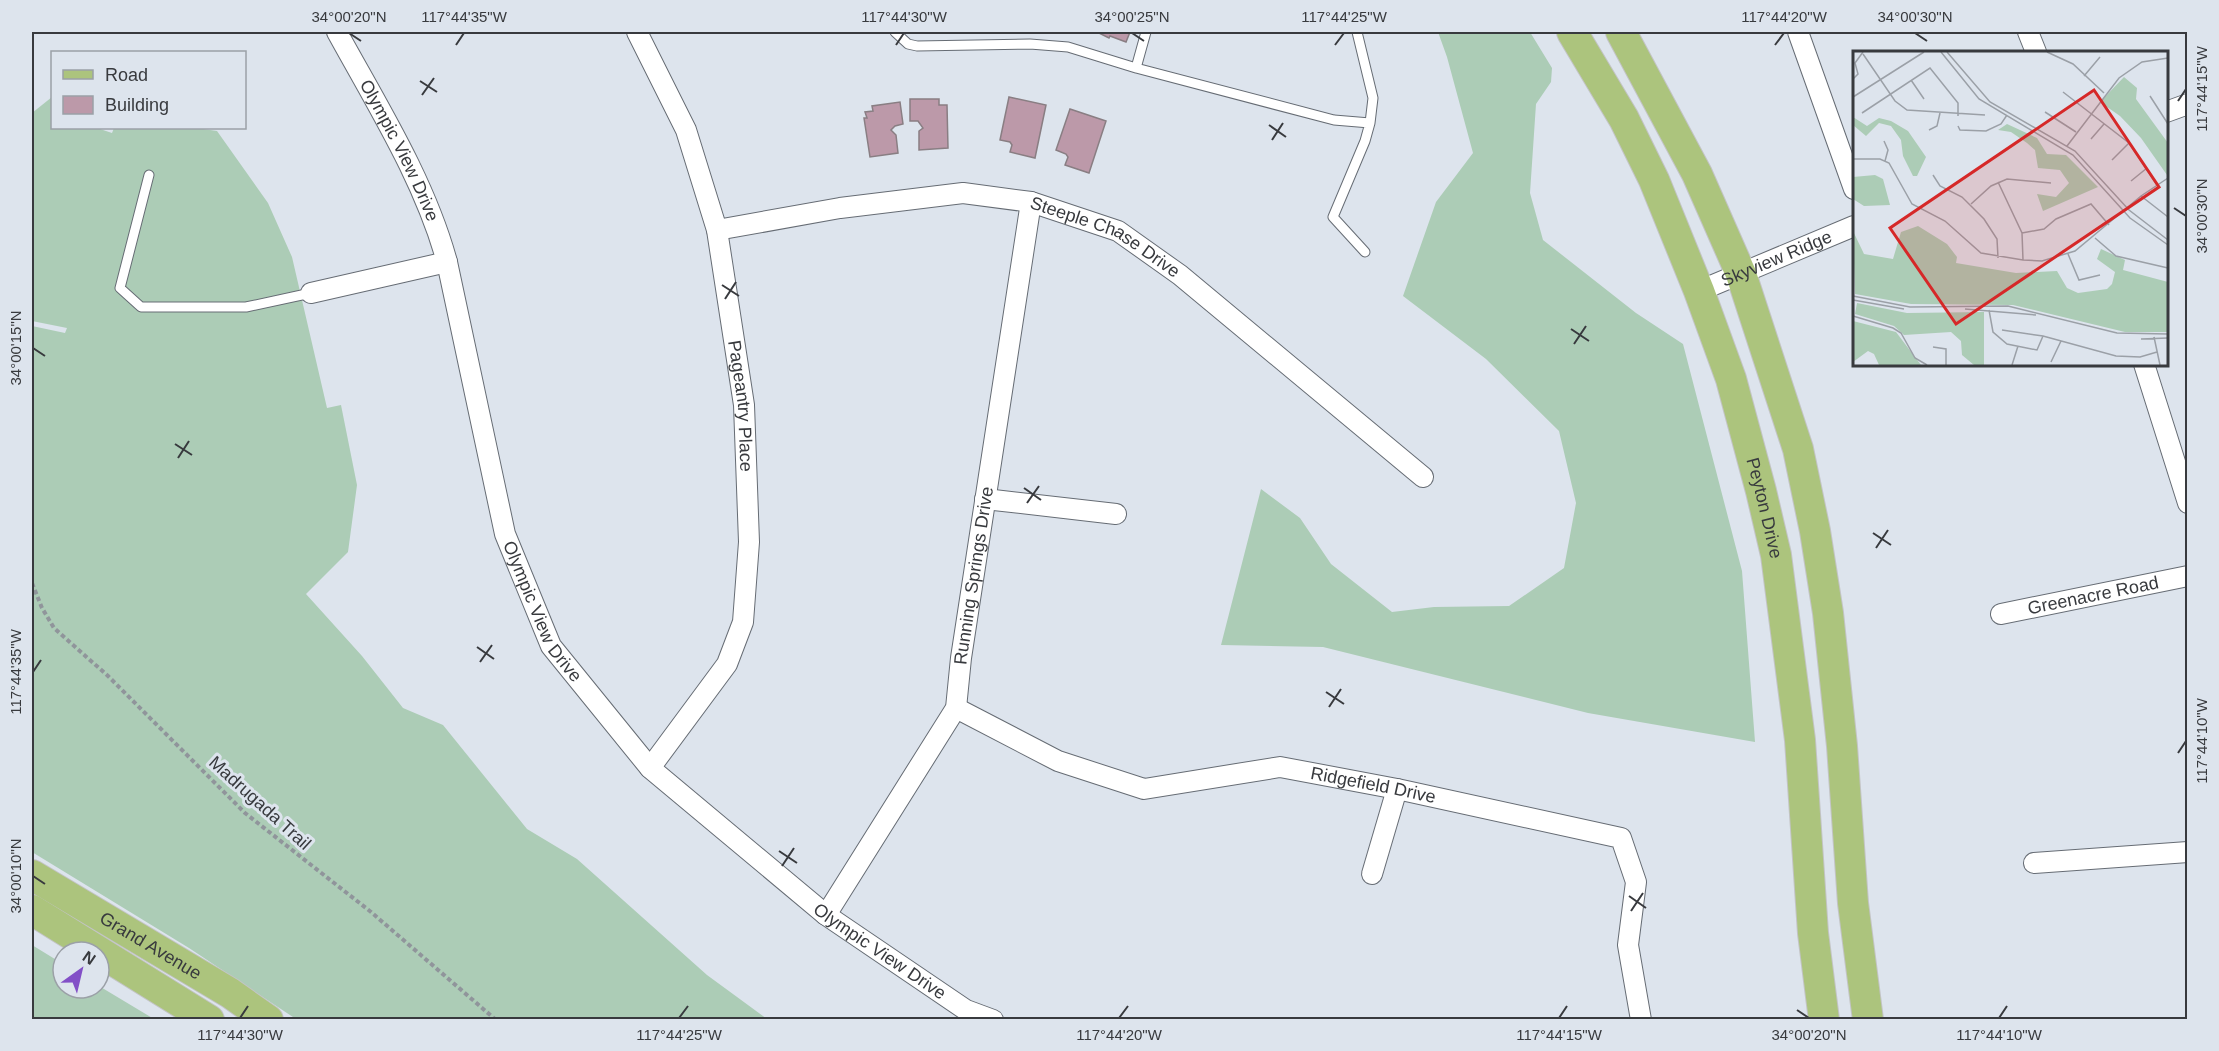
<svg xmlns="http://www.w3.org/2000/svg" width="2219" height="1051" viewBox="0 0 2219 1051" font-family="Arial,sans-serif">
	<rect width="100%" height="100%" fill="#dde4ed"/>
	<path fill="#acccb6" d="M 1438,32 L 1530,32 L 1552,68 L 1551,82 L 1536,104 L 1530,193 L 1543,240 L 1636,313 L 1683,344 L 1742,571 L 1755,742 L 1588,713 L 1323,647 L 1221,645 L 1261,489 L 1300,518 L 1331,564 L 1392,612 L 1434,607 L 1509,606 L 1564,568 L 1576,503 L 1559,431 L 1486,359 L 1403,296 L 1436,202 L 1473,153 L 1447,57 Z
		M 52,97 L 52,128 L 97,128 L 112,133 L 114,128 L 196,128 L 217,131 L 268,203 L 292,257 L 327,408 L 341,405 L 357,485 L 348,552 L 306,594 L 362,656 L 403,708 L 443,725 L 527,829 L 577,859 L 707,975 L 767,1019 L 296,1019 L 189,948 L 32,852 L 32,326 L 65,333 L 67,328 L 32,321 L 32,113 Z
		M 32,945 L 63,964 L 63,988 L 99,988 L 99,986 L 154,1019 L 32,1019 Z"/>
	<path fill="#bc99a9" stroke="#897e83" stroke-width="1.5" d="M 1097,32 L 1130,32 L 1126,42 L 1110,36 L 1109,38 Z
		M 1009,97 L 1046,105 L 1035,158 L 1010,152 L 1012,145 L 1010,142 L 1000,140 Z
		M 910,99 L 939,99 L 939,105 L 947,105 L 948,148 L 919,150 L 919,131 L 923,128 L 918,121 L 910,121 Z
		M 900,102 L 903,124 L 895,126 L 891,130 L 896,135 L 898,153 L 870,157 L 864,118 L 867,118 L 865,112 L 873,111 L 872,106 Z
		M 1070,109 L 1106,121 L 1089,173 L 1065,165 L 1068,157 L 1066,154 L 1056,150 Z"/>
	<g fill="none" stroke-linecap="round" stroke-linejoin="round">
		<g stroke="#666c74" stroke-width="11">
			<path id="lane" d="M 895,32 L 908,44 L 917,46 L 1030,44 L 1068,47 L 1136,68 L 1146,32
				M 1136,68 L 1334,120 L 1370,123 L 1373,98 L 1357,32
				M 149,175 L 120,288 L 141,307 L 246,307 L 311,293
				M 1365,252 L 1333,217 L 1365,141 L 1370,123"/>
		</g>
		<g stroke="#666c74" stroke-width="22">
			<g id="street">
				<path id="s1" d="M 337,32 C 377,105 425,181 447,262 L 505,534 L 551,646 L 650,768 L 826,915 L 966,1010 L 993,1020"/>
				<path id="s2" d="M 637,32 L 686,130 L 717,230 L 744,405 L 749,542 L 743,622 L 727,664 L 650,768"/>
				<path d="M 1798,32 L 1854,189"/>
				<path d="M 2028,32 L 2036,52"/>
				<path d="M 2166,112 L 2188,104"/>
				<path id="s3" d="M 717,230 L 840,208 L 963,193 L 1031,202 L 1118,231 L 1180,275 L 1423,477"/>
				<path id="s4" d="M 1699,291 L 1854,226"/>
				<path d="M 311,293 L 447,262"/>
				<path d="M 2144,364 L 2188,503"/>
				<path d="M 985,499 L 1116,514"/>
				<path id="s5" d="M 2001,614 L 2188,576"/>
				<path id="s6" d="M 956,708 L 1058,761 L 1144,789 L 1280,767 L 1397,789 L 1621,838 L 1636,882 L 1628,945 L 1641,1020"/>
				<path d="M 2034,863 L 2188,852"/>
				<path d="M 1372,874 L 1397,789"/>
				<path id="s7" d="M 826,915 L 956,708 L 961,658 L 1031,202"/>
			</g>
		</g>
		<g stroke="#c3c4c5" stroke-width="32">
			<g id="primary">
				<path id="s8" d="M 1572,32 L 1624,119 L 1654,180 L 1699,291 L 1731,379 L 1761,491 L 1776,555 L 1800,740 L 1813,933 L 1824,1020"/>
				<path d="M 1621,32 L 1697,174 L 1741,274 L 1798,449 L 1815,531 L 1828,613 L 1842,746 L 1853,903 L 1868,1020"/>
				<path id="s9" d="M 32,875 L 230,993 L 268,1020"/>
				<path d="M 32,910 L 209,1020"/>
			</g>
		</g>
		<path stroke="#90959b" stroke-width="4" stroke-dasharray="4.5 3" stroke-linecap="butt" d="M 32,583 L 42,608 L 54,628 L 108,676 L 245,813 L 371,912 L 496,1020"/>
		<use href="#lane" stroke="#fff" stroke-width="9"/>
		<use href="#street" stroke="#fff" stroke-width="20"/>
		<use href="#primary" stroke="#acc47d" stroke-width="30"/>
	</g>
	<path fill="none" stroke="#383a3e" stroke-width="2" d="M 349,33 L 361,41M 1132,33 L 1144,41M 1915,33 L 1927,41M 456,45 L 464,33M 896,45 L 904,33M 1335,45 L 1344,33M 1775,45 L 1784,33M 420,81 L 437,92M 422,95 L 434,78M 2178,101 L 2186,89M 1269,125 L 1286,137M 1272,140 L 1283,123M 2174,208 L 2186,216M 722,285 L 739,296M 725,299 L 736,282M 1571,329 L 1589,341M 1574,344 L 1586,326M 33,348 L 45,356M 175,444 L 192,455M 178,458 L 189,441M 1024,488 L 1041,500M 1027,503 L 1039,486M 1873,533 L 1891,545M 1876,548 L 1888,530M 477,647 L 494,659M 480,662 L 492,645M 33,672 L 41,660M 1326,692 L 1344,704M 1329,707 L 1341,689M 2178,753 L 2186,741M 779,851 L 797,863M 782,866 L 794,848M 33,876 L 45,884M 1629,896 L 1646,908M 1631,911 L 1643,893M 1797,1010 L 1809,1018M 240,1018 L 248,1006M 679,1018 L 688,1006M 1119,1018 L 1128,1006M 1559,1018 L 1567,1006M 1999,1018 L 2007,1006"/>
	<g text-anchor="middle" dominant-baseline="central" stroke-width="6" stroke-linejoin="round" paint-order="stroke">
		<g font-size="18" fill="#383a3e" stroke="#dde4ed">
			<text stroke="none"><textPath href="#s1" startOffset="134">Olympic View Drive</textPath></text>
			<text stroke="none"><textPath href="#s3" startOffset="400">Steeple Chase Drive</textPath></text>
			<text stroke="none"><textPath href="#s4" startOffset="84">Skyview Ridge</textPath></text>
			<text stroke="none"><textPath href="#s2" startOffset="392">Pageantry Place</textPath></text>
			<text stroke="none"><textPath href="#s8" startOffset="516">Peyton Drive</textPath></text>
			<text stroke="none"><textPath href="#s7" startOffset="378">Running Springs Drive</textPath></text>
			<text stroke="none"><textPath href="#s5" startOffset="94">Greenacre Road</textPath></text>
			<text stroke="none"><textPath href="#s1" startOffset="620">Olympic View Drive</textPath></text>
			<text stroke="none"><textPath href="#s6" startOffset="438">Ridgefield Drive</textPath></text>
			<text transform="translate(260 803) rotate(42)">Madrugada Trail</text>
			<text stroke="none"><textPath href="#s9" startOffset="138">Grand Avenue</textPath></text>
			<text stroke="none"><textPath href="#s1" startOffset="1106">Olympic View Drive</textPath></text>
		</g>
	</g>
	<g transform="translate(1853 51)">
		<rect width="315" height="315" fill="#dde4ed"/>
		<path d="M 0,66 L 14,75 L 26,67 L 38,70 L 55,80 L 73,106 L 64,125 L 60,125 L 50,105 L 48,89 L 38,75 L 26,72 L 13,85 L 0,74 ZM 154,73 L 184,87 L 194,103 L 213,104 L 245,136 L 190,160 L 184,143 L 203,146 L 216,132 L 207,119 L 185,117 L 182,99 L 174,92 L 158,81 L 145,79 ZM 65,175 L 94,193 L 104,206 L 103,212 L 163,222 L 204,220 L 214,237 L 225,242 L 254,238 L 259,233 L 262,221 L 244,208 L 248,198 L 272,209 L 270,219 L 315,231 L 315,281 L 272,281 L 160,254 L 58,253 L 2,243 L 0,180 L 11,203 L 40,208 L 48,181 ZM 4,252 L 54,262 L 131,261 L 131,314 L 121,314 L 109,304 L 108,290 L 98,281 L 51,284 L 41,275 L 2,263 ZM 0,270 L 43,281 L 68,314 L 26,314 L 21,303 L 15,300 L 0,311 Z" fill="#acccb6"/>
		<path d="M 271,26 L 284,37 L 283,48 L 315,92 L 314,124 L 288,87 L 267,65 L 247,51 ZM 22,124 L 30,128 L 37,154 L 11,155 L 0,148 L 0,126 Z" fill="#acccb6"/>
		<path fill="none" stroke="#9ba0a7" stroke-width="1.5" d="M 88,1 L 126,48 L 220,104 L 277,167 L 315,194M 94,1 L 137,51 L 222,100 L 276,159 L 315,189M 194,1 L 220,13 L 251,42M 10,3 L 42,50 L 54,59 L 132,64M 231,25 L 247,6M 0,28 L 5,23 L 2,12 L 10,1M 58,29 L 71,48M 210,41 L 276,92 L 304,134M 297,45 L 315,73M 0,46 L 71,1M 192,61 L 223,81M 9,62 L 77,17 L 105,52 L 105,65M 105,75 L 107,79 L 133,80 L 148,73 L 154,64M 76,79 L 84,75 L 87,62M 238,88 L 251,73M 31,90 L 35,99 L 32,110M 214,95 L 266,27 L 289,11 L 315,7M 0,108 L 27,108 L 36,112 L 59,153 L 92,170 L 128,202 L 170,209 L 189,210 L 222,200 L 288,145 L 315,127M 259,109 L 276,92M 80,124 L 87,135 L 109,146 L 131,168 L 144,188 L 145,207M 278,130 L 294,117M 145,131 L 169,182 L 170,209M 288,145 L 315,166M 118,153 L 138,135 L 154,128 L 198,132M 169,182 L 191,178 L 203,168 L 238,153 L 256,174M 242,187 L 263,205 L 315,217M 215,203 L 226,229 L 247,224M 0,245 L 57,256 L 155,255 L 264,282 L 315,283M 0,249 L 51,258M 112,258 L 183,264M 136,259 L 140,281 L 154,293 L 184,299 L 190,285M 0,265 L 40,277 L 48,282 L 62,307 L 74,314M 149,279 L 190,285 L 263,305 L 287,306 L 304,301M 301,286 L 307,314M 288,288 L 315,287M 80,296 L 93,298 L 93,314M 198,311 L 208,290M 159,314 L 165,295"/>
		<path fill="#d62828" fill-opacity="0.15" stroke="#d62828" stroke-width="3" d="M 241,39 L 306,136 L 103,273 L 37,177 Z"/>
		<rect width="315" height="315" fill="none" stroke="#383a3e" stroke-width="3"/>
	</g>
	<rect width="2219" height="1051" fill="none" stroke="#dde4ed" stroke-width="66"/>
	<rect x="51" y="51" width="195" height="78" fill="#dde4ed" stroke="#9ba0a7" stroke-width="1.5"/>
	<rect x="63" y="70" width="30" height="9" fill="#acc47d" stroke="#9ba0a7" stroke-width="1.5"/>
	<text x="105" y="81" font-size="18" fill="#383a3e">Road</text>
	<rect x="63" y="96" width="30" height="18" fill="#bc99a9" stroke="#9ba0a7" stroke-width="1.5"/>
	<text x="105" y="111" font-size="18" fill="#383a3e">Building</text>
	<g transform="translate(81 970) rotate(34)"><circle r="28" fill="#dde4ed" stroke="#9ba0a7" stroke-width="1.5"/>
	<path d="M0-4.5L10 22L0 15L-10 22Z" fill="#824fc7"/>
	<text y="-9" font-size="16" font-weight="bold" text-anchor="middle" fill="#383a3e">N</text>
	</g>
	<rect x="33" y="33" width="2153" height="985" fill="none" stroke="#383a3e" stroke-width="2"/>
	<g font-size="15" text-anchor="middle" fill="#383a3e">
		<text x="349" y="22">34°00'20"N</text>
		<text x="464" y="22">117°44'35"W</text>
		<text x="904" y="22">117°44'30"W</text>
		<text x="1132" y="22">34°00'25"N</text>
		<text x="1344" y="22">117°44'25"W</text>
		<text x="1784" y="22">117°44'20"W</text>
		<text x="1915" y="22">34°00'30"N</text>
		<text transform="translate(2202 89) rotate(-90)" y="5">117°44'15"W</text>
		<text transform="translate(2202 216) rotate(-90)" y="5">34°00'30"N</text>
		<text transform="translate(16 348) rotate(-90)" y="5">34°00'15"N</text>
		<text transform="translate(16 672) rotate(-90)" y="5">117°44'35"W</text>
		<text transform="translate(2202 741) rotate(-90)" y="5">117°44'10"W</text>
		<text transform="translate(16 876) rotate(-90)" y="5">34°00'10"N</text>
		<text x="240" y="1040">117°44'30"W</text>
		<text x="679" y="1040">117°44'25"W</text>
		<text x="1119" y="1040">117°44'20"W</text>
		<text x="1559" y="1040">117°44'15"W</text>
		<text x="1809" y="1040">34°00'20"N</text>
		<text x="1999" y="1040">117°44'10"W</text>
	</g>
</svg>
